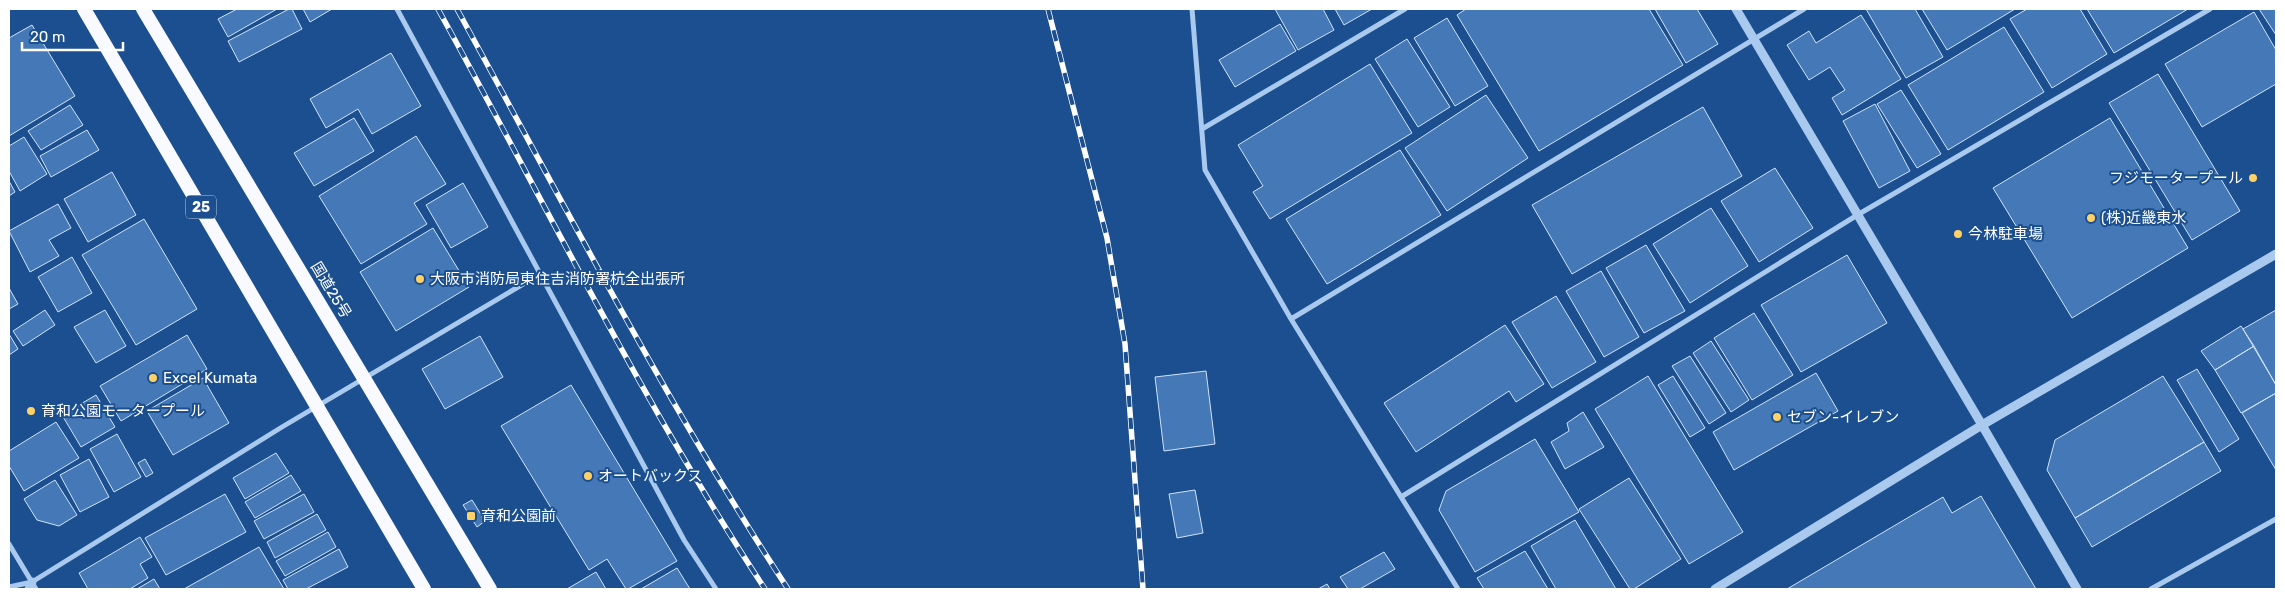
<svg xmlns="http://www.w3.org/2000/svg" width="2285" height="598" viewBox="0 0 2285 598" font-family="Rubik,'Noto Sans JP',sans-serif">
	<rect width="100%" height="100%" fill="#1b4f8f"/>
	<path fill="#4478b7" stroke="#cfe3fa" d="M 237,9 L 277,9 L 228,37 L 218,19 Z
		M 289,9 L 292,9 L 302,29 L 239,62 L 228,41 Z
		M 303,9 L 332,9 L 310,22 Z
		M 1275,9 L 1323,9 L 1334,30 L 1298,50 Z
		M 1335,9 L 1372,9 L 1344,25 Z
		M 1466,9 L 1649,9 L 1683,65 L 1539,151 L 1457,15 Z
		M 1655,9 L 1697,9 L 1718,44 L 1686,63 Z
		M 1866,9 L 1915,9 L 1943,57 L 1906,78 Z
		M 1922,9 L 2015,9 L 1947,50 Z
		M 2027,9 L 2080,9 L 2107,54 L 2052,88 L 2010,19 Z
		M 2087,9 L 2188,9 L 2114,53 Z
		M 2259,9 L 2276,9 L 2276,35 Z
		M 2254,12 L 2276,50 L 2276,84 L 2202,127 L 2165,64 Z
		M 1861,15 L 1901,79 L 1842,115 L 1832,98 L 1845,90 L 1830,67 L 1809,80 L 1787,45 L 1809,31 L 1816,43 Z
		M 1447,18 L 1488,86 L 1455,106 L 1414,38 Z
		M 1280,24 L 1296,51 L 1235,87 L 1219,60 Z
		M 32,25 L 75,96 L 9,136 L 9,38 Z
		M 2004,27 L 2044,92 L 1948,150 L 1908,85 Z
		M 1407,39 L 1450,107 L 1418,127 L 1375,59 Z
		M 391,53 L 421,106 L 372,134 L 358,109 L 326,128 L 310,99 Z
		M 1370,64 L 1412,133 L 1270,219 L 1253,192 L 1263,186 L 1238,145 Z
		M 2158,74 L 2240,211 L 2192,240 L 2109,103 Z
		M 1901,90 L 1941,154 L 1917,168 L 1877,104 Z
		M 1486,95 L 1528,158 L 1447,211 L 1405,148 Z
		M 1875,104 L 1910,171 L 1879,188 L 1843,121 Z
		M 70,105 L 83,125 L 41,150 L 28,131 Z
		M 1703,107 L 1742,176 L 1572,274 L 1532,205 Z
		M 354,118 L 374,151 L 314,186 L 294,153 Z
		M 2110,118 L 2188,248 L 2072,318 L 1993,188 Z
		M 87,130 L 99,150 L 51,177 L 40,156 Z
		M 416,136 L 446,184 L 414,203 L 427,224 L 361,264 L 319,196 Z
		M 24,137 L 47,174 L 20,191 L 9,171 L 9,146 Z
		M 1400,150 L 1441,215 L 1327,284 L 1286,219 Z
		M 1775,168 L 1813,228 L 1759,262 L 1721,201 Z
		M 112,172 L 136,215 L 88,242 L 64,199 Z
		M 9,181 L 15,192 L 9,196 Z
		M 463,183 L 488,227 L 451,248 L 426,205 Z
		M 58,204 L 71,228 L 49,240 L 59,256 L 30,272 L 9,231 Z
		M 1711,208 L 1748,266 L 1690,303 L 1653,244 Z
		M 144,219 L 197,309 L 136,345 L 82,255 Z
		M 433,228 L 469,287 L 396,331 L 360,272 Z
		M 1646,245 L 1685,311 L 1644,333 L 1606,268 Z
		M 1847,255 L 1887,323 L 1801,372 L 1761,305 Z
		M 72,257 L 92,293 L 58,312 L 38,277 Z
		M 1601,271 L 1639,337 L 1604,357 L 1566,291 Z
		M 9,288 L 18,304 L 9,309 Z
		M 1556,296 L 1596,362 L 1552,388 L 1512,322 Z
		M 45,310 L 55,325 L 23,346 L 13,331 Z
		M 105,310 L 126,346 L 96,363 L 74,327 Z
		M 2276,310 L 2276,385 L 2243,329 Z
		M 1754,313 L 1793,375 L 1752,400 L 1714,338 Z
		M 1505,325 L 1544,384 L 1516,402 L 1509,391 L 1416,452 L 1384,403 Z
		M 2241,326 L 2254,346 L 2215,370 L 2201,351 Z
		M 9,334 L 18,349 L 9,355 Z
		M 187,335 L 207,369 L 121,421 L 100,386 Z
		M 480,336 L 503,377 L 445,409 L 422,369 Z
		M 1711,341 L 1749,400 L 1731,412 L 1693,353 Z
		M 2254,346 L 2276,385 L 2276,393 L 2241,413 L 2215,370 Z
		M 1690,356 L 1726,413 L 1709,424 L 1672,366 Z
		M 2197,369 L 2239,439 L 2219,452 L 2177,380 Z
		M 1206,371 L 1215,444 L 1164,451 L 1155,377 Z
		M 1816,373 L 1838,411 L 1734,470 L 1713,432 Z
		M 1648,376 L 1743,532 L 1689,564 L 1595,409 Z
		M 1673,376 L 1705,428 L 1690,437 L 1658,385 Z
		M 2163,376 L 2204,442 L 2075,518 L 2047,470 L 2055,440 Z
		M 203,378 L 229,423 L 173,455 L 147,411 Z
		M 571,385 L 677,561 L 628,589 L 626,589 L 607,559 L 589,570 L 501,426 Z
		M 2276,393 L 2276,470 L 2242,413 Z
		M 96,395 L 115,427 L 81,447 L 62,415 Z
		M 1583,412 L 1604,447 L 1565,469 L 1551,442 L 1569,431 L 1567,423 Z
		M 56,422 L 79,458 L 24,491 L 9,466 L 9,451 Z
		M 117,434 L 141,477 L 114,492 L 90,449 Z
		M 1535,439 L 1579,512 L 1475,572 L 1439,510 L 1446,491 Z
		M 2204,442 L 2221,471 L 2092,547 L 2075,518 Z
		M 276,453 L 289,473 L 245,499 L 233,478 Z
		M 89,459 L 109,497 L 80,512 L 60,475 Z
		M 145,459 L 153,473 L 146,477 L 138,463 Z
		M 291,475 L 301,491 L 255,518 L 245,502 Z
		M 1629,478 L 1681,559 L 1634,589 L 1630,589 L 1579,509 Z
		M 55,480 L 77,515 L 59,526 L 37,520 L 24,499 Z
		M 1195,490 L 1203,533 L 1177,538 L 1169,494 Z
		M 225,494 L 246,532 L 166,575 L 145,538 Z
		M 304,494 L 314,512 L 264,539 L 254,521 Z
		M 1981,496 L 2036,589 L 1787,589 L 1943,497 L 1952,513 Z
		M 472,500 L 485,521 L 477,527 L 463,505 Z
		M 317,514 L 326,530 L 275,558 L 267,542 Z
		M 1575,520 L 1616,589 L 1556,589 L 1531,546 Z
		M 328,532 L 336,547 L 285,576 L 276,561 Z
		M 140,537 L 152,557 L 140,564 L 148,578 L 130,589 L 88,589 L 79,573 Z
		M 259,547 L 284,589 L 184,589 Z
		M 339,549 L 348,567 L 306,589 L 288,589 L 283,580 Z
		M 1525,551 L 1548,589 L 1484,589 L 1477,578 Z
		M 1384,552 L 1395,569 L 1360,589 L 1348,589 L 1340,577 Z
		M 677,568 L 690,589 L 641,589 Z
		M 596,572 L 606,589 L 567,589 Z
		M 154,579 L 160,589 L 137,589 Z
		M 1327,584 L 1330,589 L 1318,589 Z"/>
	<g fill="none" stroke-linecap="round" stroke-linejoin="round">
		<path stroke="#a9c9ee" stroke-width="5" d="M 397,9 L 684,540 L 716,589
			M 1192,9 L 1205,170 L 1291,319 L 1458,589
			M 1202,129 L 1405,9
			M 1291,319 L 1804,9
			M 1401,497 L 1859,214 L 2210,9
			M 9,544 L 36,589
			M 9,587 L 32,582 L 282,427 L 540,274
			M 2151,589 L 2276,519"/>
		<path stroke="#a9c9ee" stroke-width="9" d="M 1736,9 L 1982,425 L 2077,589
			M 29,589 L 32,582
			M 1715,589 L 1982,425 L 2276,254"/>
		<path stroke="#f8faff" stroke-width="14" d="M 84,9 L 424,589
			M 143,9 L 490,589"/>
		<g stroke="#fff" stroke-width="5.5">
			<path id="rail" d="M 438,9 C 545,203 643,404 765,589
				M 457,9 C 564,204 666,403 788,589
				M 1048,9 L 1107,238 L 1125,344 L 1143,589"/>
		</g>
		<use href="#rail" stroke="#1b4f8f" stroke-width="4" stroke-dasharray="11" stroke-linecap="butt"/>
	</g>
	<g fill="#ffd166" stroke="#1b4f8f" stroke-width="2">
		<circle cx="2253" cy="178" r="5"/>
		<circle cx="2091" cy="218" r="5"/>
		<circle cx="1958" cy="234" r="5"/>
		<circle cx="420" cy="279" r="5"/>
		<circle cx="153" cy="378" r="5"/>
		<circle cx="31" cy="411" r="5"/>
		<circle cx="1777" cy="417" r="5"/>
		<circle cx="588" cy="476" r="5"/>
		<rect x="466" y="511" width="10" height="10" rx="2.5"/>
	</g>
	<g text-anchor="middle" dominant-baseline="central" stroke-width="4" stroke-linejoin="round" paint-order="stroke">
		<rect fill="#1b4f8f" stroke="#bbcadd" stroke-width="1" x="186" y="195.5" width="30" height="23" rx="4"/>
		<g font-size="14" font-weight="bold" fill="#fff">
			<text x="201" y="207">25</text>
		</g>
		<g font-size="15" fill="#fff" stroke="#1b4f8f" text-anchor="start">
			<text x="2243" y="178" text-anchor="end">フジモータープール</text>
			<text x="2101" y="218">(株)近畿東水</text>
			<text x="1968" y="234">今林駐車場</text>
			<text x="430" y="279">大阪市消防局東住吉消防署杭全出張所</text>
			<text x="163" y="378">Excel Kumata</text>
			<text x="41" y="411">育和公園モータープール</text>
			<text x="1787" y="417">セブン-イレブン</text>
			<text x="598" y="476">オートバックス</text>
			<text x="481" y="516">育和公園前</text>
		</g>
		<g font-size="15" fill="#fff" stroke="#1b4f8f">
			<text transform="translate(331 290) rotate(59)">国道25号</text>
		</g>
	</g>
	<rect width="2285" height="598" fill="none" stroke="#ffffff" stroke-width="20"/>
	<path d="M22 42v8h101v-8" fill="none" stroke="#ffffff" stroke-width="2.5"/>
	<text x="30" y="42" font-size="15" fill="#ffffff" stroke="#1b4f8f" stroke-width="4" paint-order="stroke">20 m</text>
</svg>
